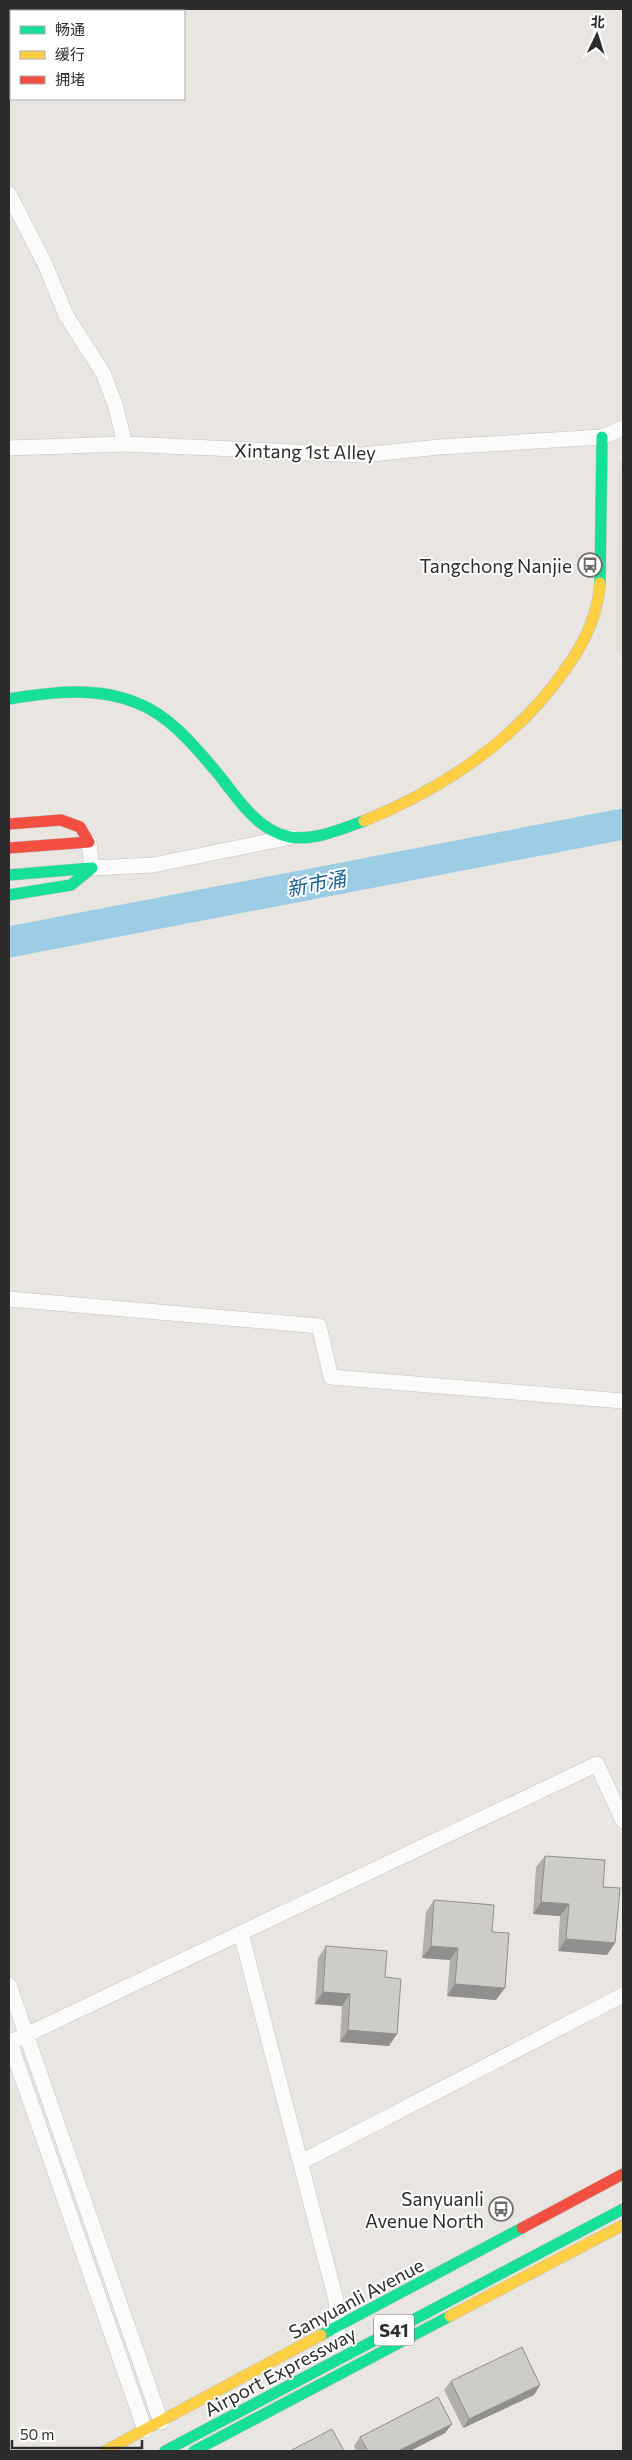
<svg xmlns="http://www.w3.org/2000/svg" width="632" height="2460" viewBox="0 0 632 2460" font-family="Commissioner,'Noto Sans SC',sans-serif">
	<rect width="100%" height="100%" fill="#e9e6e2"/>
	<path fill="#e3ded1" d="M 623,459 L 623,659 L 616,649 L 619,462 Z"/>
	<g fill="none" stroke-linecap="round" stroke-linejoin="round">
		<path stroke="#9ccde5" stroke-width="31" d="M 9,942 L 623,824"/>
		<g stroke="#c3c2c2" stroke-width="16">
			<path id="street" d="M 9,194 L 45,264 L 66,315 L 103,373 L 115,404 L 125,444
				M 9,448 L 125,444 L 362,455 L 439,447 L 602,437 L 623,428
				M 89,842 L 92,868 L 153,865 L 291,837
				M 9,1299 L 319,1326 L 331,1377 L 623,1401
				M 241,1933 L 336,2300 L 338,2328
				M 9,1985 L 161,2422
				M 9,2040 L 145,2430
				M 9,2043 L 597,1764 L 623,1821
				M 301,2162 L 623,1995"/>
		</g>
		<g stroke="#c3c2c2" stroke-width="12">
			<path id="fast" d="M 600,583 L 602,437
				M 9,699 C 51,692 97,686 137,703 C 171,716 196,748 219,775 C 238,799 258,831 290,837 C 314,841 342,829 364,821
				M 9,875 L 92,868
				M 9,895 L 71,885 L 92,868
				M 321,2335 L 522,2228
				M 165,2451 L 623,2209
				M 194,2451 L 450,2316"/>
		</g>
		<g stroke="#c3c2c2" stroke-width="12">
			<path id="slow" d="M 364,821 C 444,788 518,739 567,667 C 585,642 598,614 600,583
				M 450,2316 L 623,2225
				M 105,2451 L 321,2335"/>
		</g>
		<g stroke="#c3c2c2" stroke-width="12">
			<path id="jam" d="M 9,824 L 61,820 L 80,827 L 89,842 L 9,848
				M 522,2228 L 623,2174"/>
		</g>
		<use href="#street" stroke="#fcfbfb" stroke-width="15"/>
		<use href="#fast" stroke="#16e098" stroke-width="11"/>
		<use href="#slow" stroke="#ffcf43" stroke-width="11"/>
		<use href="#jam" stroke="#f24e42" stroke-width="11"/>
	</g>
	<path fill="#b1afad" d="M 545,1856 L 603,1887 L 607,1955 L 558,1951 L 560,1916 L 533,1914 L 536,1867 Z
		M 434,1900 L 492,1932 L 496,2000 L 447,1996 L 450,1960 L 422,1958 L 426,1912 Z
		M 326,1946 L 385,1977 L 389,2046 L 340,2042 L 342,2006 L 315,2004 L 318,1958 Z
		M 451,2381 L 540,2385 L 534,2395 L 463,2428 L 444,2390 Z
		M 452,2424 L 445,2433 L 410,2451 L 356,2451 L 354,2446 L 360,2437 Z"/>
	<path fill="#908f8d" d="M 541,1902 L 569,1904 L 560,1916 L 533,1914 Z
		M 566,1939 L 615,1943 L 607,1955 L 558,1951 Z
		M 431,1946 L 458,1948 L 450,1960 L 422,1958 Z
		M 455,1984 L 505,1988 L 496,2000 L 447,1996 Z
		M 323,1992 L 350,1994 L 342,2006 L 315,2004 Z
		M 348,2030 L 397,2034 L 389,2046 L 340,2042 Z
		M 540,2385 L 534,2395 L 463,2428 L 469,2419 Z
		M 452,2424 L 445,2433 L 410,2451 L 398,2451 Z"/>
	<path fill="#ceccc9" stroke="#908f8d" d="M 545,1856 L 605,1860 L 603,1887 L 620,1888 L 615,1943 L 566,1939 L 569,1904 L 541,1902 Z
		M 434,1900 L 494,1905 L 492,1932 L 509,1933 L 505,1988 L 455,1984 L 458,1948 L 431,1946 Z
		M 326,1946 L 387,1951 L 385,1977 L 401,1979 L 397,2034 L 348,2030 L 350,1994 L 323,1992 Z
		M 522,2347 L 540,2385 L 469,2419 L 451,2381 Z
		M 438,2397 L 452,2424 L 398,2451 L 368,2451 L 360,2437 Z
		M 332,2429 L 344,2451 L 290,2451 Z"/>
	<defs>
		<g id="bus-ring" transform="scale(1.25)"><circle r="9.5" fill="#fff" stroke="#6e6d6c" stroke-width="1.5"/><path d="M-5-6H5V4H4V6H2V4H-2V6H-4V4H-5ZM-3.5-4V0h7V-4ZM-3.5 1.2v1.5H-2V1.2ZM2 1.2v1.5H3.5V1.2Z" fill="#6e6d6c"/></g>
	</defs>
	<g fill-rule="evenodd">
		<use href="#bus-ring" x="590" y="565"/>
		<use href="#bus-ring" x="501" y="2209"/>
	</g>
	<g text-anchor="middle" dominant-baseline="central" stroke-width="4" stroke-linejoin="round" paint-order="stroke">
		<rect fill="#fff" stroke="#6b6b6b" stroke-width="1" x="374" y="2314.5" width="40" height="31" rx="4"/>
		<g font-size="18" font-weight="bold" fill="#2c2c2c">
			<text x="394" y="2330">S41</text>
		</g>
		<g font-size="19" fill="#2c2c2c" stroke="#fff">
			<text transform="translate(305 451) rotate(1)">Xintang 1st Alley</text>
			<text transform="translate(356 2298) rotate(-28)">Sanyuanli Avenue</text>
			<text transform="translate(280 2371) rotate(-28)">Airport Expressway</text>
		</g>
		<g font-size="19" fill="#2c2c2c" stroke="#fff" text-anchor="end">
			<text x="572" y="565">Tangchong Nanjie</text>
			<text x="484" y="2198">Sanyuanli<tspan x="484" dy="22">Avenue North</tspan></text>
		</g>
		<g font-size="20" font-style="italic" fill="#186193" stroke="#fff">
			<text transform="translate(316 883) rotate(-11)">新市涌</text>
		</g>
	</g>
	<rect width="632" height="2460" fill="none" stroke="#2c2c2c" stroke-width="20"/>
	<rect x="10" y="10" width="175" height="90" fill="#ffffff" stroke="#ababab"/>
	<rect x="20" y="26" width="25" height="8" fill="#16e098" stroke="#ababab"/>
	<text x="55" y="35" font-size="15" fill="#2c2c2c">畅通</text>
	<rect x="20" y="51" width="25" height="8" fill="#ffcf43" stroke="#ababab"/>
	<text x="55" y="60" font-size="15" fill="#2c2c2c">缓行</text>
	<rect x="20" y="76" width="25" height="8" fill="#f24e42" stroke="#ababab"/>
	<text x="55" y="85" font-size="15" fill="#2c2c2c">拥堵</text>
	<g transform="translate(597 35) rotate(4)" stroke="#ffffff" stroke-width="4" paint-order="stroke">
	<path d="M0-4L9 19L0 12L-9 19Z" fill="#2c2c2c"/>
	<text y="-8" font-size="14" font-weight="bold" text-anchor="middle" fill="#2c2c2c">北</text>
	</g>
	<path d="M12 2440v8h130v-8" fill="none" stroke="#2c2c2c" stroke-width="2.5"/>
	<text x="20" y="2440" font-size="15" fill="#2c2c2c" stroke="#ffffff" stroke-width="4" paint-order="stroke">50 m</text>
</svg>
